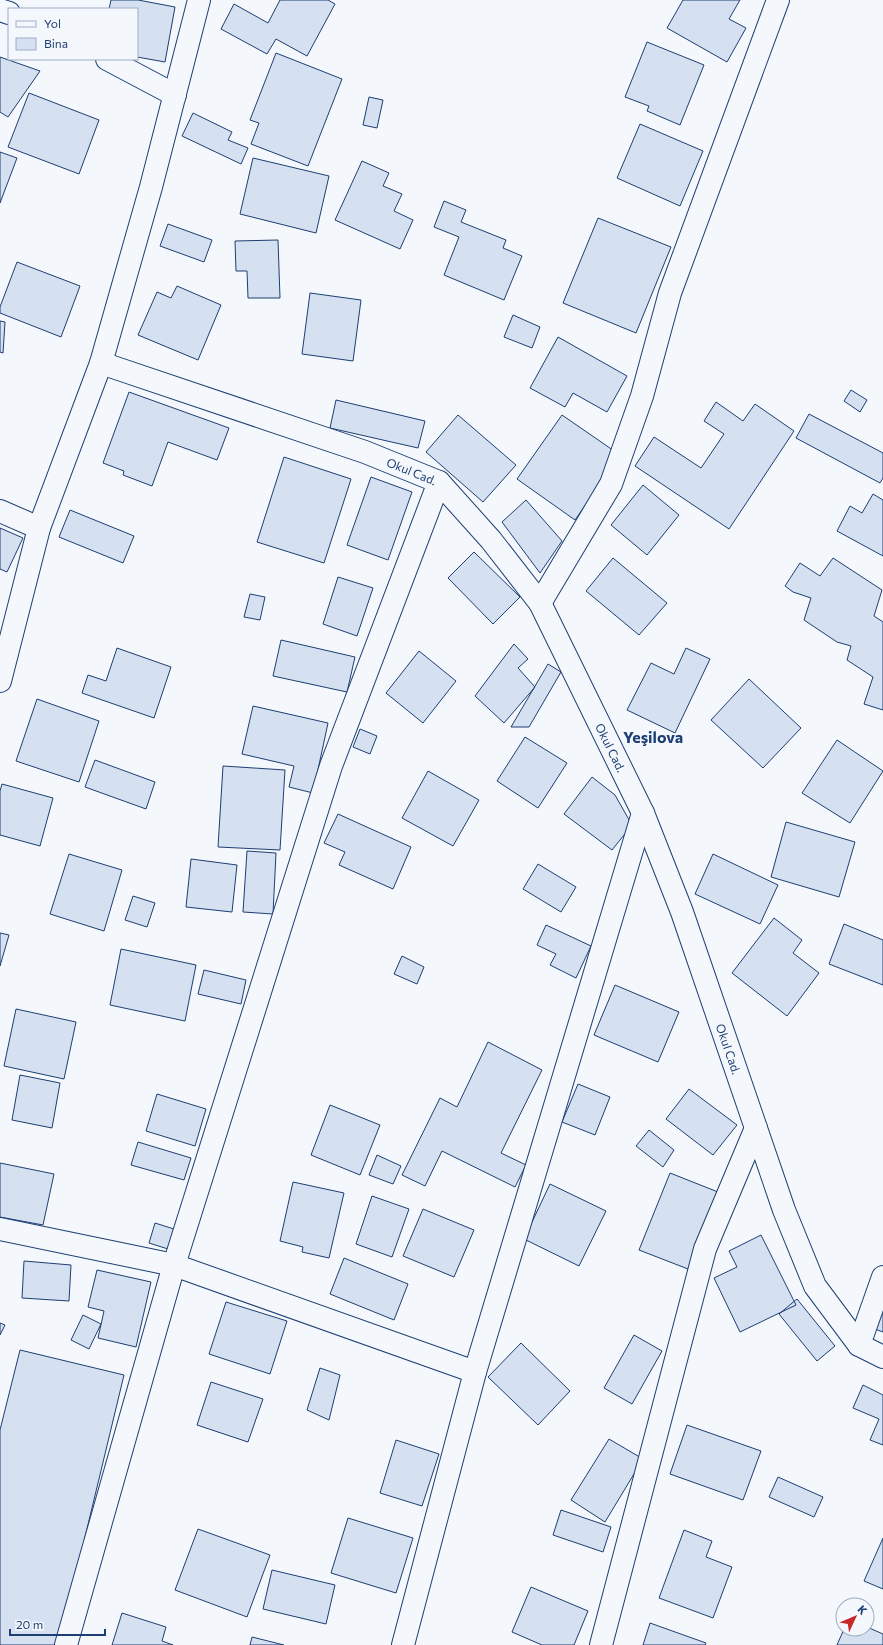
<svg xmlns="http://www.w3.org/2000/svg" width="883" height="1645" viewBox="0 0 883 1645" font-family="Commissioner,sans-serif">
	<rect width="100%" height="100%" fill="#f4f7fb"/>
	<path fill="#d5e0f0" stroke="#1d3f73" d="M 111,0 L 138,0 L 175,7 L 165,62 L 137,57 L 137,9 L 109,9 Z
		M 280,0 L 328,0 L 335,4 L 307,56 L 276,39 L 267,54 L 221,29 L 234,4 L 268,23 Z
		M 683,0 L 740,0 L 729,19 L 746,28 L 727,62 L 667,28 Z
		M 647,42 L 704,65 L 680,125 L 647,111 L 649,106 L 625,97 Z
		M 276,53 L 342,79 L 308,166 L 251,144 L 259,123 L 250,120 Z
		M 0,57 L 40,71 L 8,117 L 0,112 Z
		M 29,93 L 99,120 L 79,174 L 8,147 Z
		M 369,97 L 383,100 L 377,128 L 363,125 Z
		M 193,113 L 232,132 L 228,140 L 248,148 L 241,164 L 182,136 Z
		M 640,124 L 703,151 L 680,206 L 617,178 Z
		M 0,152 L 17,158 L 0,203 Z
		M 253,158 L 329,176 L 316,233 L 240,214 Z
		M 362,161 L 389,173 L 383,186 L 402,194 L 394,211 L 413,220 L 400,249 L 335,220 Z
		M 444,201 L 466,210 L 461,222 L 506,240 L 503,248 L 522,256 L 504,300 L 444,275 L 459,237 L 434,227 Z
		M 598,218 L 671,247 L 636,333 L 563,303 Z
		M 168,224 L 212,240 L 204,262 L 160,246 Z
		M 278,240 L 280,298 L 248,298 L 247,271 L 236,271 L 235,241 Z
		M 17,262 L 80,286 L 61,337 L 0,313 L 0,307 Z
		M 177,286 L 221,305 L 198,360 L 138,335 L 157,292 L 171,298 Z
		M 310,293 L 361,300 L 353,361 L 302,354 Z
		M 513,315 L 540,327 L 532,348 L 504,337 Z
		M 0,321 L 5,322 L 3,353 L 0,352 Z
		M 558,337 L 627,376 L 607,412 L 573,393 L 565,407 L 530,388 Z
		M 851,390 L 867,400 L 860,412 L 844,401 Z
		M 129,392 L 229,428 L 217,460 L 168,442 L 152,486 L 123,475 L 124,471 L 103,463 Z
		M 336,400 L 425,421 L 418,448 L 330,428 Z
		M 716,402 L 743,421 L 755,404 L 794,431 L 729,529 L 635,466 L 654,437 L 701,468 L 724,434 L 704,421 Z
		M 809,414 L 883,453 L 883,478 L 880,483 L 796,438 Z
		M 458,415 L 516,465 L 483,502 L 426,452 Z
		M 562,415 L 620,455 L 575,520 L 517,479 Z
		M 284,457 L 351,479 L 324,563 L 257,542 Z
		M 371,477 L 412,492 L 388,560 L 347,545 Z
		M 643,485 L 679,515 L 647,555 L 611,525 Z
		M 873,494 L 883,500 L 883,556 L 837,531 L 850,506 L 862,513 Z
		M 526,500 L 562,541 L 540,573 L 502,522 Z
		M 70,510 L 134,536 L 123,563 L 59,537 Z
		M 0,528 L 23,538 L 7,572 L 0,569 Z
		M 474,552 L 520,597 L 493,624 L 448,578 Z
		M 613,558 L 667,603 L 639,635 L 586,591 Z
		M 833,558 L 882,590 L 874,616 L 883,622 L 883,710 L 864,704 L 873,677 L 847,660 L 851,646 L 837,642 L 804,620 L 811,598 L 793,592 L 785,586 L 800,563 L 820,576 Z
		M 338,577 L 373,588 L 357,636 L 323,624 Z
		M 250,594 L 265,597 L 260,620 L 244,617 Z
		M 281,640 L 355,657 L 347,692 L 273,676 Z
		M 514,644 L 528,659 L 518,668 L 535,687 L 504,723 L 475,696 Z
		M 117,648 L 171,667 L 154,718 L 82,693 L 88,675 L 106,681 Z
		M 686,648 L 710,659 L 675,733 L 627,710 L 651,663 L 674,674 Z
		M 419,651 L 456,681 L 423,723 L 386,693 Z
		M 548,664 L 561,672 L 529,727 L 511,727 Z
		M 749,679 L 801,728 L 763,768 L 711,720 Z
		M 37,699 L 99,721 L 79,782 L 16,761 Z
		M 253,706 L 328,723 L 313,793 L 289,787 L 294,766 L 242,754 Z
		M 360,729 L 377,736 L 370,754 L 353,747 Z
		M 525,737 L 567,763 L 538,808 L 497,781 Z
		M 837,740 L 883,771 L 850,823 L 802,793 Z
		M 95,760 L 155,782 L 146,809 L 85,787 Z
		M 223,766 L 285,770 L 280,850 L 218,847 Z
		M 428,771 L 479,800 L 453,846 L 402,818 Z
		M 592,777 L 615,795 L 632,825 L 612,850 L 564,814 Z
		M 2,784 L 53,798 L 40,846 L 0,835 L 0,791 Z
		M 338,814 L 411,847 L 393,889 L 339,865 L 345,852 L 324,843 Z
		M 786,822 L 855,842 L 839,897 L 771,877 Z
		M 247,851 L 276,853 L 273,914 L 243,912 Z
		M 69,854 L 122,870 L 104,931 L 50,914 Z
		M 713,854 L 778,885 L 760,924 L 695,894 Z
		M 191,859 L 237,865 L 232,912 L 186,907 Z
		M 538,864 L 576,887 L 561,912 L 523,889 Z
		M 133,896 L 155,903 L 147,927 L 125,920 Z
		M 774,918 L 802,940 L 793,953 L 819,973 L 787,1016 L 732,973 Z
		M 844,924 L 883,940 L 883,985 L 829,964 Z
		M 546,925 L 591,946 L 576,978 L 550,965 L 556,954 L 537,945 Z
		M 0,933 L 9,935 L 0,966 Z
		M 121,949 L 196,965 L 185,1021 L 110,1005 Z
		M 402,956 L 424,967 L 417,984 L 394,974 Z
		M 204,970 L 246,980 L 241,1004 L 198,994 Z
		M 615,985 L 679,1012 L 658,1062 L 594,1035 Z
		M 16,1009 L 76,1022 L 64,1079 L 4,1066 Z
		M 488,1042 L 542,1070 L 501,1153 L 526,1165 L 515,1187 L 442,1151 L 425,1186 L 402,1175 L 440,1098 L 457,1107 Z
		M 20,1075 L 60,1083 L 52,1128 L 12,1120 Z
		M 578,1084 L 610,1097 L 595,1135 L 562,1122 Z
		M 689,1089 L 737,1125 L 713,1155 L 666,1119 Z
		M 157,1094 L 206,1109 L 195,1146 L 146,1131 Z
		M 330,1105 L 380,1125 L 360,1175 L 311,1155 Z
		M 649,1130 L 674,1150 L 663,1167 L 636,1146 Z
		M 138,1142 L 191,1158 L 184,1180 L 131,1165 Z
		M 377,1155 L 401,1166 L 393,1184 L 369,1175 Z
		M 0,1163 L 54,1174 L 43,1225 L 0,1217 Z
		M 670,1173 L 718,1192 L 688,1269 L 639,1250 Z
		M 293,1182 L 344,1193 L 329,1258 L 302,1252 L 303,1247 L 280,1241 Z
		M 550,1184 L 606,1211 L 579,1266 L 524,1239 Z
		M 372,1196 L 409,1209 L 392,1257 L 356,1244 Z
		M 423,1209 L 474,1230 L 454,1277 L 403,1256 Z
		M 155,1223 L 174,1229 L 168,1249 L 149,1243 Z
		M 761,1235 L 796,1305 L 740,1332 L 714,1278 L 737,1267 L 729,1251 Z
		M 344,1258 L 408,1284 L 394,1320 L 330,1294 Z
		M 24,1261 L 71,1265 L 69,1301 L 22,1298 Z
		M 97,1270 L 151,1282 L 136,1347 L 98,1338 L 104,1311 L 88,1307 Z
		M 797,1299 L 835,1346 L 817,1361 L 779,1314 Z
		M 226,1302 L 287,1321 L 270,1374 L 209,1354 Z
		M 883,1308 L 883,1332 L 875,1329 Z
		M 83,1315 L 101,1324 L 89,1349 L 71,1340 Z
		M 0,1323 L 5,1325 L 0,1335 Z
		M 634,1335 L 662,1351 L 632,1404 L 604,1388 Z
		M 521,1343 L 570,1391 L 538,1425 L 488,1377 Z
		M 20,1350 L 124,1375 L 59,1645 L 0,1645 L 0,1430 Z
		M 320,1368 L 340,1375 L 329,1420 L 307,1410 Z
		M 211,1382 L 263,1399 L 248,1442 L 197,1425 Z
		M 863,1385 L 883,1395 L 883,1445 L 870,1440 L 879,1419 L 853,1408 Z
		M 687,1425 L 761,1451 L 743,1500 L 670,1474 Z
		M 609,1439 L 643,1459 L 605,1522 L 571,1500 Z
		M 396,1440 L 439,1454 L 422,1506 L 380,1493 Z
		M 778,1477 L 823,1497 L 814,1517 L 769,1497 Z
		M 561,1510 L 611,1527 L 603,1552 L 553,1535 Z
		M 348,1518 L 413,1538 L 396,1593 L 331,1573 Z
		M 198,1529 L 270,1555 L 247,1617 L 175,1590 Z
		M 684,1530 L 712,1541 L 706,1557 L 732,1567 L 713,1618 L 659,1598 Z
		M 883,1538 L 883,1589 L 864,1581 Z
		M 272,1570 L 335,1585 L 326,1624 L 263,1609 Z
		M 531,1587 L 588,1611 L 574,1645 L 542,1645 L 512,1632 Z
		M 122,1613 L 166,1627 L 162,1641 L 173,1645 L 112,1645 Z
		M 650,1623 L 706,1643 L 705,1645 L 643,1645 Z
		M 867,1627 L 883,1634 L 883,1645 L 837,1645 L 844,1629 L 867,1629 Z
		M 252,1637 L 284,1645 L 250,1645 Z"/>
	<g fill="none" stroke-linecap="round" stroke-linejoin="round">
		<g stroke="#1d3f73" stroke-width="24">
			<g id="minor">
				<path d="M 0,10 L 9,13"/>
				<path d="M 107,59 L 175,95"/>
				<path id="s1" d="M 101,363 L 365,452 L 439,482 L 491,540 L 540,603 L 643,813 L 682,912 L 784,1210 L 815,1286 L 859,1345 L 883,1357"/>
				<path d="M 0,511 L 39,528"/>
				<path d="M 540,603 L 611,484 L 642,396 L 670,293 L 778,0"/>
				<path d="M 0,681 L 39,528 L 101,363 L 151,187 L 199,0"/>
				<path d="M 0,1229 L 174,1265 L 475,1372"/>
				<path d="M 859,1345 L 883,1277"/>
				<path d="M 66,1645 L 174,1265 L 331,766 L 439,482"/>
				<path d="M 403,1645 L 475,1372 L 643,813"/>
				<path d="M 601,1645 L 705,1249 L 756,1128"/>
			</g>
		</g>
		<use href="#minor" stroke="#f4f7fb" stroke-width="22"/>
	</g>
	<g text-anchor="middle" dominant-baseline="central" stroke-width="3" stroke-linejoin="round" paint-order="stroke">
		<g font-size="12" fill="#1d3f73" stroke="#f4f7fb">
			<text stroke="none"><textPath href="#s1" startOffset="329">Okul Cad.</textPath></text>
			<text stroke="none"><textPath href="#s1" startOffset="677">Okul Cad.</textPath></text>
			<text stroke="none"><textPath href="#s1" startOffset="1001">Okul Cad.</textPath></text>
		</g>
		<g font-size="16" font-weight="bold" fill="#1d3f73" stroke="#f4f7fb">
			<text x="653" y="736">Yeşilova</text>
		</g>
	</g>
	<rect x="8" y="8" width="130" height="52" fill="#f4f7fb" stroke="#9eadc5"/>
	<rect x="16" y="21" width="20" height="6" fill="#f4f7fb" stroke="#9eadc5"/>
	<text x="44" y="28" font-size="12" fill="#1d3f73">Yol</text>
	<rect x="16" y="38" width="20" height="12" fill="#d5e0f0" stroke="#9eadc5"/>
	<text x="44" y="48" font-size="12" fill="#1d3f73">Bina</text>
	<g transform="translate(855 1617) rotate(46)"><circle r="19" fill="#f4f7fb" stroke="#9eadc5"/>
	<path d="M0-3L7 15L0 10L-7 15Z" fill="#c62828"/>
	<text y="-6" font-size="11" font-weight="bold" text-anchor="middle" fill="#1d3f73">K</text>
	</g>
	<path d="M10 1629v6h95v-6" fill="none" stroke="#1d3f73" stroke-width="2"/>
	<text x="16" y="1629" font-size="12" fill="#1d3f73" stroke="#f4f7fb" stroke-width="3" paint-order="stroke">20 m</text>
</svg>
